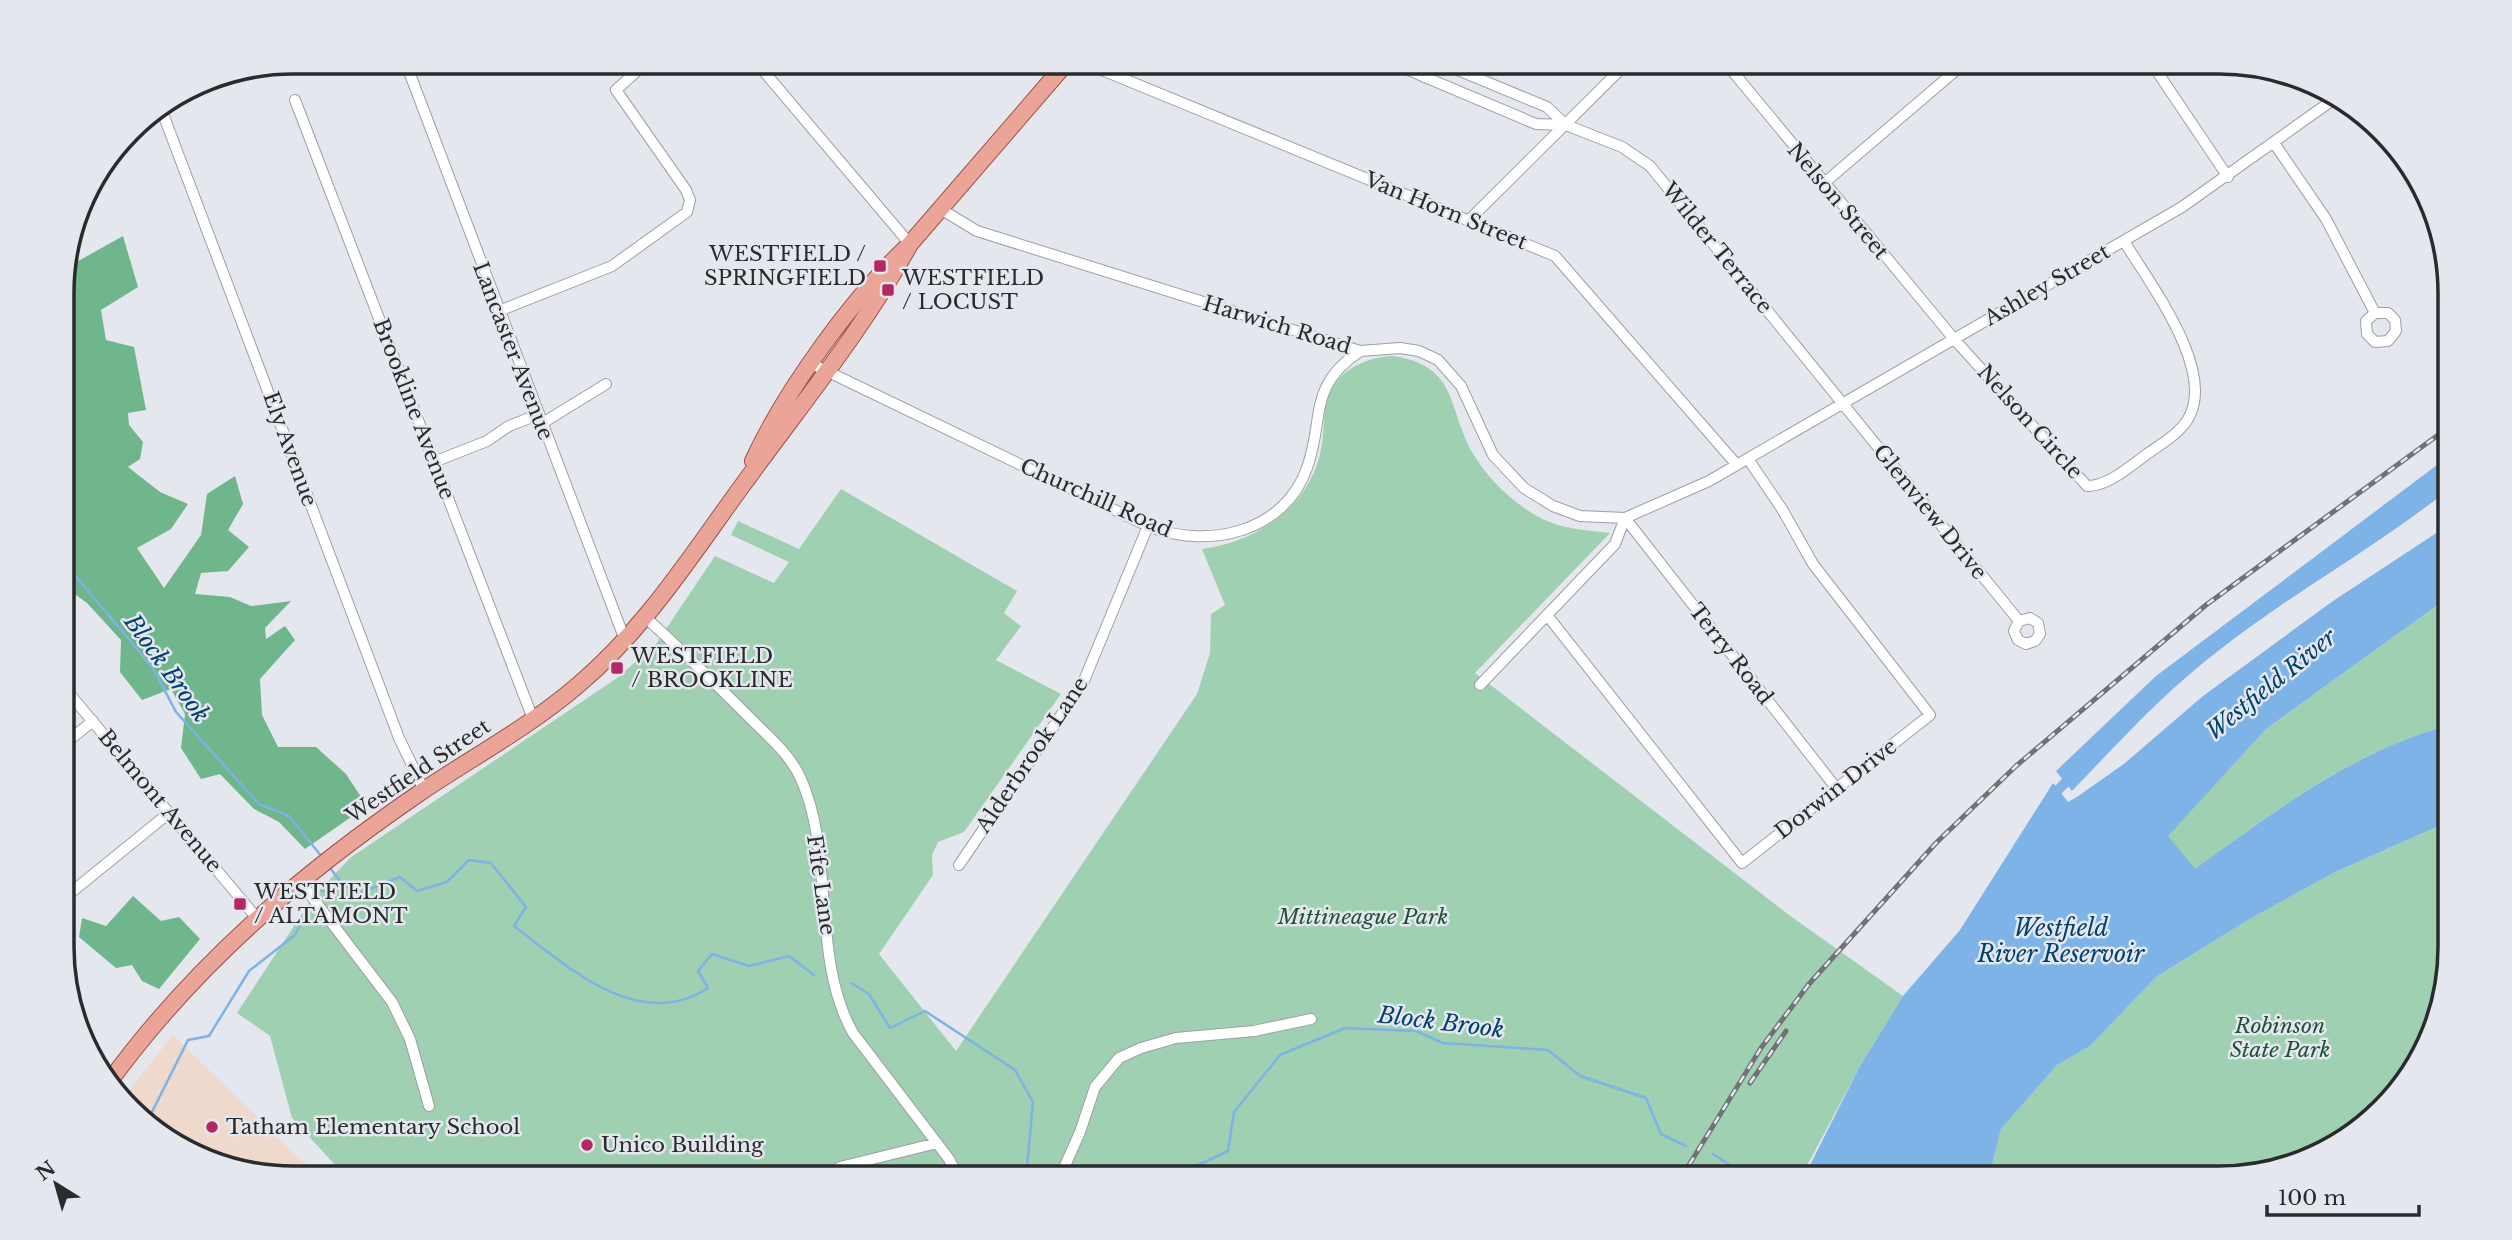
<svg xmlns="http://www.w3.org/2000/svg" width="2512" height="1240" viewBox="0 0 2512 1240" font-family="'Libre Baskerville',serif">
	<rect width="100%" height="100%" fill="#e5e7ee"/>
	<path fill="#efd9cc" d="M 173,1035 L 302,1161 L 340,1179 L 292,1179 L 190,1155 L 122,1099 Z"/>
	<path fill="#9fd0b2" d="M 1393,356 C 1458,366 1447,406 1472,452 C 1490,483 1526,517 1562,526 C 1577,530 1594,531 1610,533 L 1475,673 L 1789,915 L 1903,996 L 1860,1066 L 1808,1164 L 1805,1175 L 1808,1178 L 348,1179 L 292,1118 L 270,1036 L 237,1013 L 313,897 L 350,858 L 617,678 L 656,644 L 715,556 L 774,583 L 789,562 L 731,535 L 738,521 L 799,549 L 841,489 L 1017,591 L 1004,613 L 1021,626 L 996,660 L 1061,694 L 964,832 L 938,842 L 932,855 L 933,875 L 879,954 L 956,1051 L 1197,694 L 1210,653 L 1211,614 L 1225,605 L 1202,549 C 1259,541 1313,505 1322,444 C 1325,425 1322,403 1333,386 C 1347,366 1370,357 1393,356 Z
		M 2450,596 L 2450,725 C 2354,750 2273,812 2194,870 L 2167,836 L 2266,729 Z
		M 2450,821 L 2451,948 L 2427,1050 L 2348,1140 L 2235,1178 L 1989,1178 L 2001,1129 L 2057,1065 L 2090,1046 L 2156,977 L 2248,920 L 2335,872 Z"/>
	<path fill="#6fb68c" d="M 123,236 L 138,287 L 101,310 L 106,340 L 134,347 L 146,410 L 128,413 L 129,425 L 143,442 L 140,459 L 128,467 L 160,492 L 188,504 L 171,529 L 137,548 L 164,588 L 201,535 L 207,494 L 235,476 L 243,504 L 228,530 L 249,547 L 228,571 L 201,573 L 195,594 L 230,597 L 251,606 L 291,601 L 265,628 L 266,639 L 285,626 L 295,640 L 260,679 L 262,715 L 278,747 L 316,747 L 346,774 L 367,806 L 305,849 L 279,822 L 254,809 L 220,774 L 201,779 L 181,748 L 185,714 L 171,689 L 142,700 L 120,672 L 121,640 L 87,603 L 62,585 L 62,277 L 64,269 Z
		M 133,896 L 161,921 L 179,917 L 200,939 L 159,989 L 142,981 L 132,965 L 116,968 L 79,937 L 82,918 L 106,926 Z"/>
	<path fill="#7db3e7" d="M 2449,456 L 2449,489 C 2377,547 2295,591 2222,648 C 2166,690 2120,741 2072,791 L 2056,771 L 2156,676 Z
		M 2450,524 L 2450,596 L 2266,729 L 2168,836 L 2195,869 C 2274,812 2354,750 2450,725 L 2450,821 L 2335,872 L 2248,920 L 2156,977 L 2090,1046 L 2057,1065 L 2001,1129 L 1989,1178 L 1808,1178 L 1805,1175 L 1860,1066 L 1903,996 L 1960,930 L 2053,783 L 2068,802 L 2077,797 L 2125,763 L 2203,696 L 2333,601 Z"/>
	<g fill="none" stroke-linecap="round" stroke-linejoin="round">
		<path stroke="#7db3e7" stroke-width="2.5" d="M 62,560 L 153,668 L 176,712 L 259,804 L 289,816 L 322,857
			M 330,868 L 341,882 L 357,894 L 400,877 L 417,891 L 447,882 L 469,860 L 491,863 L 526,907 L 514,926 C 568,967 639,1033 708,988 L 698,971 L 712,954 L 749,966 L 789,956 L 814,975
			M 322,891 L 341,882
			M 851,983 L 869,994 L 890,1028 L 925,1011 L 1015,1070 L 1033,1102 L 1027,1167 L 1042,1179
			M 148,1120 L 188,1040 L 209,1036 L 249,971 L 295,935 L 304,917
			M 1713,1154 L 1750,1178
			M 1139,1179 L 1203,1163 L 1228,1151 L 1234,1112 L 1280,1055 L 1345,1028 L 1416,1031 L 1443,1043 L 1548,1050 L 1580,1076 L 1646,1098 L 1661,1134 L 1686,1146"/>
		<path stroke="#7db3e7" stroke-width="10" d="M 2058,790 L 2074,774"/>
		<g stroke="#9d9fa6" stroke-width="12">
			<path id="street" d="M 405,61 L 625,640
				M 755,61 L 910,244
				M 1080,61 L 1555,256 L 1737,465
				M 1387,61 L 1536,124 L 1566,125 L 1622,147 L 1650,166 L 2019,621 L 2030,618 L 2038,623 L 2040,634 L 2035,641 L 2026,644 L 2018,640 L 2014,631 L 2019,621
				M 1436,61 L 1547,107 L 1566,125
				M 1724,61 L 1954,339 L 2087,486 C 2107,487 2132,465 2147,454 C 2161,444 2179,434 2188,419 C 2217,370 2149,283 2124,241
				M 2150,61 L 2228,177
				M 1424,77 L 1430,61
				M 295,100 L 533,719
				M 160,106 L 399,738 L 424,790
				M 2274,143 L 2326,219 L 2375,313 L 2366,321 L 2367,334 L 2375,342 L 2388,341 L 2396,331 L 2395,320 L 2388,313 L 2375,313
				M 1823,184 L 1954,72
				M 939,208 L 977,231 L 1360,351 L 1400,348 L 1419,351 L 1438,360 L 1461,386 L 1493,455 L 1524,488 L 1553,506 L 1580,516 L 1625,518 L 1709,481 L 2182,207 L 2337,97
				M 1469,220 L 1629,61
				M 499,311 L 612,266 L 687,212 L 690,200 L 686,190 L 616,90 L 648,61
				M 812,364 L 1150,527 C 1208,549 1284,533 1307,468 C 1325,417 1307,387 1360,351
				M 541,424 L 606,384
				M 434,462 L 487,441 L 509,426 L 537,415
				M 1625,518 L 1837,789
				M 1547,615 L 1742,863 L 1930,715 L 1813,564 L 1782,509 L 1748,459
				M 646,618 C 682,650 716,684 750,718 C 768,736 790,754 801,779 C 835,855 811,959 853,1033 L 949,1159 L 959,1179
				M 1480,685 L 1615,544 L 1625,518
				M 63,686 L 256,917
				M 63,745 L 93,721
				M 959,865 L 1083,683 L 1148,526
				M 299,880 L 392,1002 L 410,1039 L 429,1106
				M 63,899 L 169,813
				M 823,1179 L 840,1167 L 937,1143
				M 1059,1179 L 1080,1132 L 1095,1087 L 1119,1058 L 1141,1048 L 1176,1038 L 1254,1031 L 1311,1019"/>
		</g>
		<g stroke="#9f5246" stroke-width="18">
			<path id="primary" d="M 753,461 C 785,391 854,296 910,244 L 1068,61
				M 107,1085 C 193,966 301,874 421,792 C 473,757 529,727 577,686 C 645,629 690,557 742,486 C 799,407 863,330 910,244"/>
		</g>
		<use href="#street" stroke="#fff" stroke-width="10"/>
		<use href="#primary" stroke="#eba498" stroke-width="16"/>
		<g stroke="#717276" stroke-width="5">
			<path id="rail" d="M 1750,1083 L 1786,1031
				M 1681,1178 L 1761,1048 L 1809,984 L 1936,843 L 2016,766 L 2206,605 L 2449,427"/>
		</g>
		<use href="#rail" stroke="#e5e7ee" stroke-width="2.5" stroke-dasharray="8" stroke-linecap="butt"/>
	</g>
	<g fill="#b42965" stroke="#e5e7ee" stroke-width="2.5">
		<rect x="873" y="259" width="14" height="14" rx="3.5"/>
		<rect x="881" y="283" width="14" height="14" rx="3.5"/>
		<rect x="610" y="661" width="14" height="14" rx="3.5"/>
		<rect x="233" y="897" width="14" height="14" rx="3.5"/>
		<circle cx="212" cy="1127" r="7"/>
		<circle cx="587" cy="1145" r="7"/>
	</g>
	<g text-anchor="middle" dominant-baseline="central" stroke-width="5" stroke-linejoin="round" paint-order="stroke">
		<g font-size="21" fill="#2a2b2d" stroke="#e5e7ee">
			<text transform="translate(1838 201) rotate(50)">Nelson Street</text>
			<text transform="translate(1446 211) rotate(22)">Van Horn Street</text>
			<text transform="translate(1717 248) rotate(51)">Wilder Terrace</text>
			<text transform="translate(2047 285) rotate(-30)">Ashley Street</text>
			<text transform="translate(1277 325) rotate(17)">Harwich Road</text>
			<text transform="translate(513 351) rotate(69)">Lancaster Avenue</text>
			<text transform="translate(414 409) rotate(69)">Brookline Avenue</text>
			<text transform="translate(2030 422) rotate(48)">Nelson Circle</text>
			<text transform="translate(290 449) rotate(70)">Ely Avenue</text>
			<text transform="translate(1096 498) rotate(24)">Churchill Road</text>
			<text transform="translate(1930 512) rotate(51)">Glenview Drive</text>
			<text transform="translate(1731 654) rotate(52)">Terry Road</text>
			<text transform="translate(1032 755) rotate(-56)">Alderbrook Lane</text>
			<text transform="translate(418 771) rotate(-34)">Westfield Street</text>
			<text transform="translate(1836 789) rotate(-38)">Dorwin Drive</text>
			<text transform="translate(160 801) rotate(50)">Belmont Avenue</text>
			<text transform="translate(821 885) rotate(82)">Fife Lane</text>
		</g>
		<g font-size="21" fill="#2a2b2d" stroke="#e5e7ee" text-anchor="start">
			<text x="866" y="254" text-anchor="end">WESTFIELD /<tspan x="866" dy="24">SPRINGFIELD</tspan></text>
			<text x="902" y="278">WESTFIELD<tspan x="902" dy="24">/ LOCUST</tspan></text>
			<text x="631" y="656">WESTFIELD<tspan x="631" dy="24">/ BROOKLINE</tspan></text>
			<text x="254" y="892">WESTFIELD<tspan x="254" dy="24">/ ALTAMONT</tspan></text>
			<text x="226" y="1127">Tatham Elementary School</text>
			<text x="601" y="1145">Unico Building</text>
		</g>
		<g font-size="21" font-style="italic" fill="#1e5337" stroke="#e5e7ee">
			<text x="1363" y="917">Mittineague Park</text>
			<text x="2280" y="1026">Robinson<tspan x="2280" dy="24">State Park</tspan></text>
		</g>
		<g font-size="23" font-style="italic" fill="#004170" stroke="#e5e7ee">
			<text transform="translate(167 668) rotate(54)">Block Brook</text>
			<text transform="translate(2271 684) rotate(-39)">Westfield River</text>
			<text x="2061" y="928">Westfield<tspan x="2061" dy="26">River Reservoir</tspan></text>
			<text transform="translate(1441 1022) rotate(7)">Block Brook</text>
		</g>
	</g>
	<path d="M0 0H2512V1240H0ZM293 74H2219A219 219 0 0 1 2438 293V947A219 219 0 0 1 2219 1166H293A219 219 0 0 1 74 947V293A219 219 0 0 1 293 74Z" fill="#e5e7ee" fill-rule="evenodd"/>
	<path fill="none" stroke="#2a2b2d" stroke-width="3.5" d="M293 74H2219A219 219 0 0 1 2438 293V947A219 219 0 0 1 2219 1166H293A219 219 0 0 1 74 947V293A219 219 0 0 1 293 74Z"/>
	<g transform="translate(56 1184) rotate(323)" stroke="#e5e7ee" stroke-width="5" paint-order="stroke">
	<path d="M0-5L12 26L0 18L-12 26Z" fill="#2a2b2d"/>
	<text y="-10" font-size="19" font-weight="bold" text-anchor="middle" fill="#2a2b2d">N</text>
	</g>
	<path d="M2267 1205v10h152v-10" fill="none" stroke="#2a2b2d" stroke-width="3.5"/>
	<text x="2278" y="1205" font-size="21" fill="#2a2b2d" stroke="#e5e7ee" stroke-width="5" paint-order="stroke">100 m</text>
</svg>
